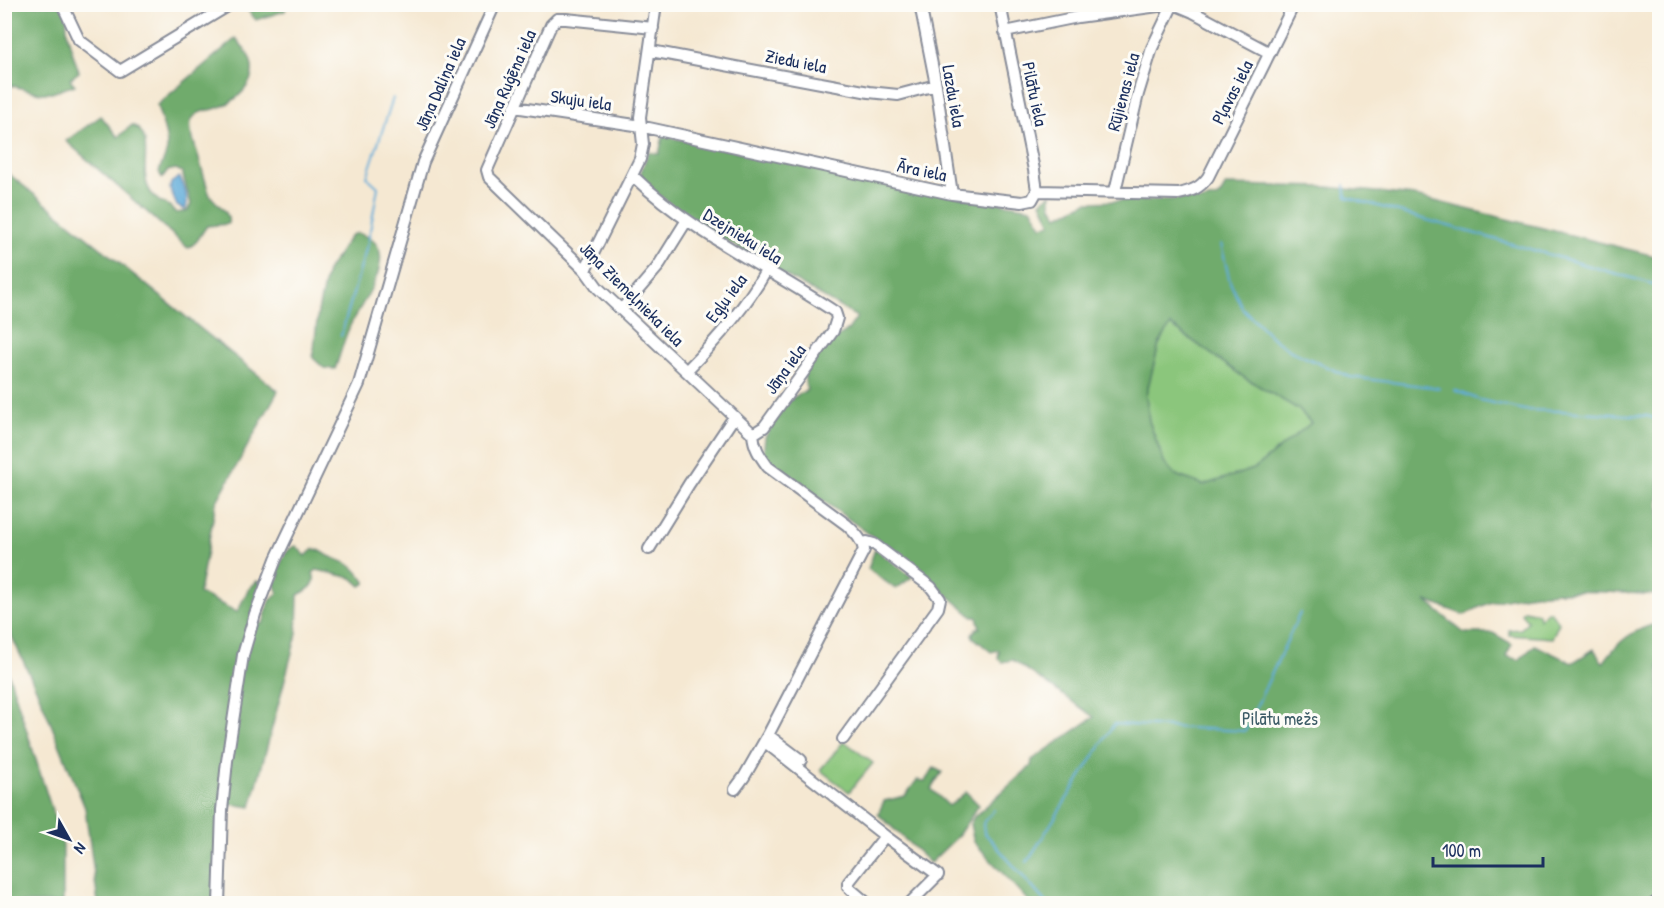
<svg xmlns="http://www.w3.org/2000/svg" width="1664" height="908" viewBox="0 0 1664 908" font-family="'Patrick Hand',sans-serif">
	<rect width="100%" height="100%" fill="#fdfcf7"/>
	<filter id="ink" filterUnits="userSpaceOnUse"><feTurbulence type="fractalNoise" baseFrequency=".0167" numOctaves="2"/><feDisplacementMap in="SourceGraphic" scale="12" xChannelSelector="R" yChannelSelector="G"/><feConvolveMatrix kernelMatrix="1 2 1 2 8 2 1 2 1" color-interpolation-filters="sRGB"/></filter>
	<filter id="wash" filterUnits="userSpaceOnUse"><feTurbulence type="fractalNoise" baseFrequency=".008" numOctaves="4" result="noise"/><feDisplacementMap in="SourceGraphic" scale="24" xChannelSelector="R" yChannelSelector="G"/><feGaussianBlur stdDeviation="1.35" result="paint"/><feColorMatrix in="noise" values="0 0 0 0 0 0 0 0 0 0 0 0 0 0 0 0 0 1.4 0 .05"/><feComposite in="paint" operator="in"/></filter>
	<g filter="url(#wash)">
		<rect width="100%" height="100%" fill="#f5e8d2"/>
		<path fill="#8bc67c" stroke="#537a6d" stroke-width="1.5" d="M 1170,325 L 1245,378 L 1298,409 L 1311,423 L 1254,469 L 1204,485 L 1175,475 L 1164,462 L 1149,421 L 1146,395 L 1159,344 Z
			M 1524,610 L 1538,613 L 1539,619 L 1547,611 L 1550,611 L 1559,623 L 1552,638 L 1509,635 L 1509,630 L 1521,629 L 1528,621 L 1521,613 Z
			M 844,741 L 873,763 L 849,792 L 820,770 Z"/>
		<path fill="#70ab6c" stroke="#466d65" stroke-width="1.5" fill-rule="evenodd" d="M 4,5 L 70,5 C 61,26 72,50 79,72 L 70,79 L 75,85 L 52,93 L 40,93 L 5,84 Z
			M 243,5 L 287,5 L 285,11 L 256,20 Z
			M 236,38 C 241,45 249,53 251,62 C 258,84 234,104 214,109 C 208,111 202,110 196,115 C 190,119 190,125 191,132 L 209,193 C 215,205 231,210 228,224 L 207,226 C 199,236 200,241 188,248 L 66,141 L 101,116 L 118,137 L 132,125 C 161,137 130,179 158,200 C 162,203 167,205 171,207 L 172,210 L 177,213 L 187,211 L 191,204 L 182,172 L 176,169 L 167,171 L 162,178 L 159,172 C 161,164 166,157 167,149 C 168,135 160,118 157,105 Z
			M 663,136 L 951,195 L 1031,208 L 1042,226 L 1051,224 L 1041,202 L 1051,194 L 1051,205 L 1058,216 L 1087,202 L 1188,199 L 1200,201 L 1219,197 L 1226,185 L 1328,187 L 1415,196 L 1659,257 L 1659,595 C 1604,591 1544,587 1489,603 C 1481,606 1472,611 1464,615 L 1426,601 L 1464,633 L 1493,633 L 1512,644 L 1506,656 L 1519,660 L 1535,645 L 1572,663 L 1594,649 L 1603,663 C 1619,640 1632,630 1659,623 L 1659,891 L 1644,904 L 1030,903 L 974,842 L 970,824 L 974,817 L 1031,766 L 1032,760 L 1094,717 L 1013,660 L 1002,662 L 998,659 L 999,650 L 991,652 L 973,637 L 972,634 L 977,628 L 980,628 L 977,617 L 973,617 L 916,568 L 763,457 L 765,437 L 779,415 L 783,403 L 807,390 L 804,375 L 823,346 L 848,330 L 857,317 L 694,222 L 641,181 L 641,172 L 648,152 L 659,154 ZM 1171,325 L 1245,378 L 1298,409 L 1311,423 L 1254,469 L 1204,485 L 1175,475 L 1164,462 L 1149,421 L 1146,395 L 1159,344 Z
			M 4,170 L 278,391 L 216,503 L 199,593 L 237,612 L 248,590 L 257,581 L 265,586 L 249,622 L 263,624 L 269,602 L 278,593 L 274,583 L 280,577 L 277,572 C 282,562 284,549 296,546 L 306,556 L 313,549 C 322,549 323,554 331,557 C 351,565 353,564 366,583 L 361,586 L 352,578 L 317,570 L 313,573 C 318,585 308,590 298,595 L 297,634 L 251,807 L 222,803 L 215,903 L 98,903 L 85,808 L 40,697 L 5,622 Z
			M 358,233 C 362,235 367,236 371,239 C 397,257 363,302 353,320 C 345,334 341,353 335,369 L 324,368 L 313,358 L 318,311 L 327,271 L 351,235 Z
			M 875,549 L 912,577 L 896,589 L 868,569 Z
			M 4,659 L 63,845 L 63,903 L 5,903 Z
			M 934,768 L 942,772 L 931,789 L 949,806 L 966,792 L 979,805 L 957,837 L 930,863 L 878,814 L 884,801 L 905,796 L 917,780 L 925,781 Z"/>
		<path fill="#60acd9" stroke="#3e6e9c" stroke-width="1.5" d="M 179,177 C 184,184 190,201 185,210 L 177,206 L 170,189 L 171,183 Z"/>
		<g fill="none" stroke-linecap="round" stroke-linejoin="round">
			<path stroke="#60acd9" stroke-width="2" d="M 1345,185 L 1346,197 L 1660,286
				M 1221,244 L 1230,282 L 1242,308 L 1275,340 L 1291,351 L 1350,377 L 1439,388
				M 341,336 L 368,242 L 378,187 L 367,177 L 393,98
				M 1454,390 L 1480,400 L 1524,410 L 1561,411 L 1647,416 L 1660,420
				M 994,810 L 983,824 L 984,832 L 1047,904
				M 1027,862 L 1114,724 L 1245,731 L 1300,613"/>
		</g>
	</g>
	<g filter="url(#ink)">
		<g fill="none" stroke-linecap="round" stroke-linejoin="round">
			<g stroke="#888c98" stroke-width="14">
				<path id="minor" d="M 62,4 L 79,40 L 120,71 L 231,4
					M 920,4 L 936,85 L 952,194
					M 1000,4 L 1034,170 L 1037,191
					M 1174,4 L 1193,12 L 1270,53
					M 653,28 L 566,19 L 557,19 L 551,25 L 487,170 L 489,177 L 585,270 L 598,288 L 753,434
					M 1005,32 L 1078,17 L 1173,4
					M 651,51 L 869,92 L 898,95 L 936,85
					M 514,107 L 635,125 L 952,194 L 1022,202 L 1032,200 L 1037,191 L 1179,194 C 1192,191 1200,188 1208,177 L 1294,4
					M 633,176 C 692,233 767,267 835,312 L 837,318 L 833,331 L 764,427 L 753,434
					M 1115,191 L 1138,94 L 1152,48 L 1173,4
					M 585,270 L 640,159 L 643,144 L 640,117 L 656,4
					M 621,310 L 657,268 L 687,220
					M 686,371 C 716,341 745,308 766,271
					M 649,549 L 689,484 L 734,417
					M 768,735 L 801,760
					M 843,739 L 938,608 L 940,599 L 931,587 L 874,544 L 867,542 L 863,544
					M 765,742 L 885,836 L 848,883 L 848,887 L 868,904
					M 735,789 L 744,777 L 768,735 L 864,550 C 862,539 855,533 847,525 L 768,467 C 760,456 754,448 753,434
					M 885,836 L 938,875 L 909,904
					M 219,904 L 222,810 L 227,761 L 243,655 L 255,614 L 276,559 L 359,384 L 423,162 L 495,4
					M 1654,904 L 1660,899"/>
			</g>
			<use href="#minor" stroke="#fff" stroke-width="10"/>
		</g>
	</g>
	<g text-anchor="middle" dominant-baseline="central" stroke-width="6" stroke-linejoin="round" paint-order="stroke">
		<g font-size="18" fill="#1b2f5e" stroke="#fdfcf7">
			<text transform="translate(796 61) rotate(11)">Ziedu iela</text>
			<text transform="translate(509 79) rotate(-66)">Jāņa Ruģēna iela</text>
			<text transform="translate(440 84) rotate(-66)">Jāņa Daliņa iela</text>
			<text transform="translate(1123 92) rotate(-75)">Rūjienas iela</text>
			<text transform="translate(1232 92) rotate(-63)">Pļavas iela</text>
			<text transform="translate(1035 94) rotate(78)">Pilātu iela</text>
			<text transform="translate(954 96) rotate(80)">Lazdu iela</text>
			<text transform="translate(581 100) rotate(8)">Skuju iela</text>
			<text transform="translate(922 170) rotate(12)">Āra iela</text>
			<text transform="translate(743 236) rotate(32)">Dzejnieku iela</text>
			<text transform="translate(632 294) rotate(45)">Jāņa Ziemeļnieka iela</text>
			<text transform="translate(726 298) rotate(-53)">Egļu iela</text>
			<text transform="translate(785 369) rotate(-54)">Jāņa iela</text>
		</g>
		<g font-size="18" fill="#3d5c67" stroke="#fdfcf7">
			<text x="1280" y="718">Pilātu mežs</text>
		</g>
	</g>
	<rect width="1664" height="908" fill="none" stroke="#fdfcf7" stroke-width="24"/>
	<g transform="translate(69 839) rotate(130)" stroke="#fdfcf7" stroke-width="4.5" paint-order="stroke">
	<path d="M0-4.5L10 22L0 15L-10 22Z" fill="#1b2f5e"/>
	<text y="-9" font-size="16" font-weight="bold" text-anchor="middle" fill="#1b2f5e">N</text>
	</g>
	<path d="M1433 857v9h110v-9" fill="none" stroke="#1b2f5e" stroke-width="3"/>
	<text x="1442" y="857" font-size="18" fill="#1b2f5e" stroke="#fdfcf7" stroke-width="4.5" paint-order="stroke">100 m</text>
</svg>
